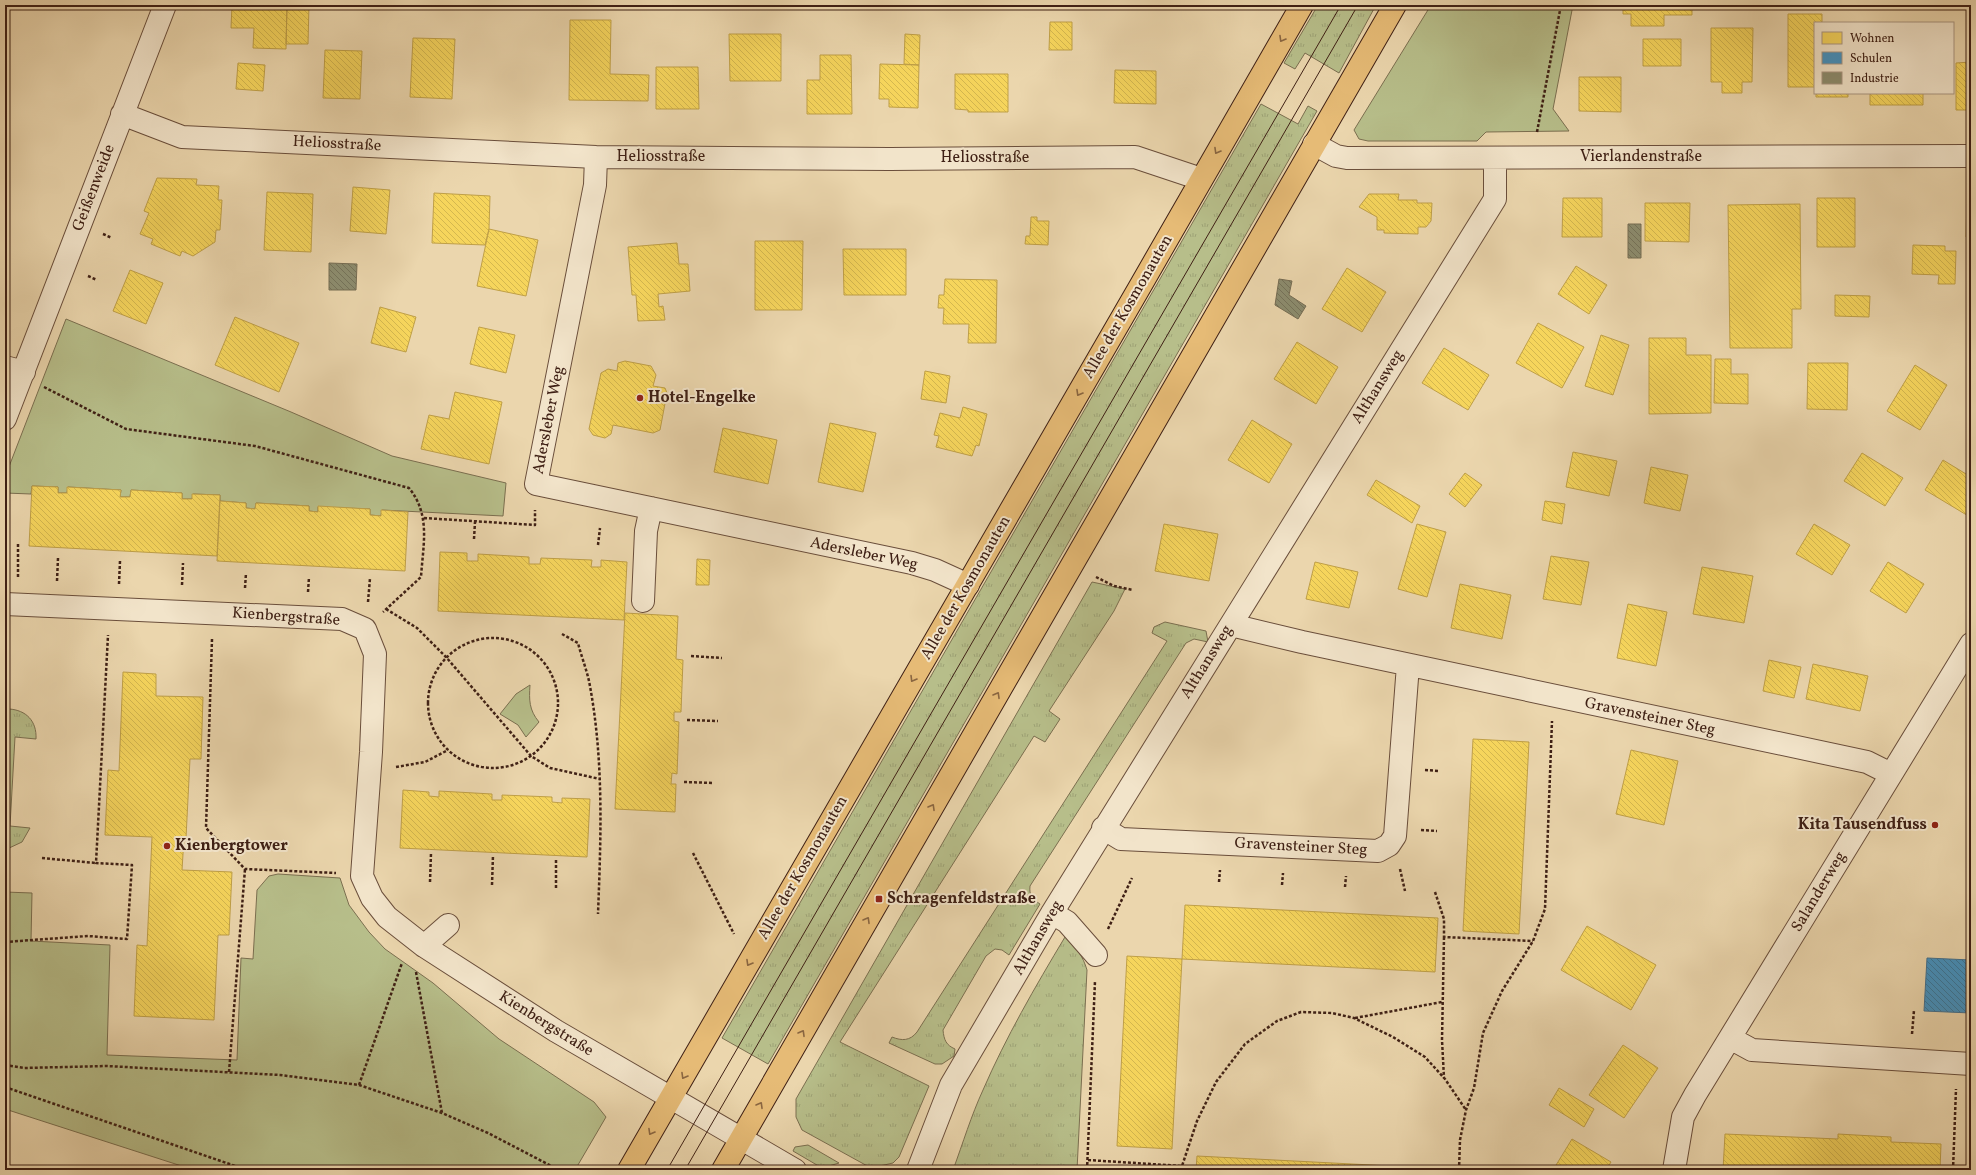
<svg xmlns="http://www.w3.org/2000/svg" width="1976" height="1175" viewBox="0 0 1976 1175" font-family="Vollkorn,serif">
	<defs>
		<pattern id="grass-tufts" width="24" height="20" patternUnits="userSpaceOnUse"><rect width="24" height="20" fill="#b7be8a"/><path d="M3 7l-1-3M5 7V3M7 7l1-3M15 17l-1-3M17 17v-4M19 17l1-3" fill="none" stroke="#9ea376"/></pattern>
		<pattern id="homes-back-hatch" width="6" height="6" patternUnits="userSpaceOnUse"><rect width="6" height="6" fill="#f6d55c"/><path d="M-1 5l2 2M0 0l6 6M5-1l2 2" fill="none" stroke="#d4b74f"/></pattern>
		<pattern id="schools-back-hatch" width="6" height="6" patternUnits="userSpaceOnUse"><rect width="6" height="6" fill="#4393c3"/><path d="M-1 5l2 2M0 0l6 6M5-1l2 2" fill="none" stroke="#39789d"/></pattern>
		<pattern id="industry-back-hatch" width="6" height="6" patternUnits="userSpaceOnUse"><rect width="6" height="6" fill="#8c8c6e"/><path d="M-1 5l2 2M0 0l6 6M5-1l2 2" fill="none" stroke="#747259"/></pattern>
	</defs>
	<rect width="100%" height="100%" fill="#ebd6ad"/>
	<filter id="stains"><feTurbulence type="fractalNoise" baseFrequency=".005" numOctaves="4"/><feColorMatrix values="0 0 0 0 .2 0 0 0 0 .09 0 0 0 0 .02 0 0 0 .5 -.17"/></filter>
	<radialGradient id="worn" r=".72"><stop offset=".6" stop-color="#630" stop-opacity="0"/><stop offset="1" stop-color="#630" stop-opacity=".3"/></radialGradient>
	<path fill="url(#grass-tufts)" stroke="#7b6f50" d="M 1318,5 L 1376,5 L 1339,73 L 1305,53 L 1295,69 L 1284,63 Z
		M 1261,104 L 1298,124 L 1308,106 L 1317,111 L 768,1064 L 722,1038 Z
		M 1092,582 L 1125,589 L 1114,611 L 1049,711 L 1060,719 L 1045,742 L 1034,736 L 840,1042 L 929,1086 L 899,1157 L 893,1163 L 871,1168 L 802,1130 L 796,1117 L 796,1099 Z
		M 1165,622 L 1206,631 L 1208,642 L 1194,639 L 1186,643 L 1030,886 C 1029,895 1032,899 1040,904 L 1009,955 L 1002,950 L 995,949 L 986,956 L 943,1030 C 944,1040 946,1045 955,1049 L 954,1056 L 942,1064 L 935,1064 L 889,1043 L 892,1037 C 902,1041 910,1041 917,1032 L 1167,641 L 1152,633 L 1154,627 Z
		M 9,709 C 26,710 37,721 36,739 L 15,737 L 10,826 L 30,828 L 22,842 L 7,849 L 5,849 L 5,762 L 7,726 L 5,726 L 5,710 Z
		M 1065,937 C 1076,947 1083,956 1087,970 L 1077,1170 L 953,1170 C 963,1143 971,1116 983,1090 C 1006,1037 1035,987 1065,937 Z
		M 808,1145 L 839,1163 L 822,1168 L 793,1151 L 795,1147 Z"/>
	<path fill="#b7be8a" stroke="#7b6f50" d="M 1431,5 L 1573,5 L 1553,109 L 1569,131 L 1486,132 L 1477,141 L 1368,141 L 1359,139 L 1354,130 Z
		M 66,319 L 291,412 L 392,456 L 506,483 L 503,516 L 382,510 L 381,516 L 370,515 L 370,509 L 318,507 L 318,512 L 309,511 L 309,506 L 256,503 L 255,509 L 246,508 L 246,503 L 220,501 L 220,495 L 193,494 L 192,499 L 182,499 L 182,493 L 131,490 L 130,497 L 120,497 L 121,490 L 68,487 L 67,493 L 58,493 L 58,487 L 32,486 L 31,494 L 5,493 L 5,477 Z
		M 530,685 C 529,700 529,710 539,722 L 526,737 L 518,725 L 500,714 L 516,694 Z
		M 278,874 L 340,878 L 349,905 L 369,932 L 385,949 L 433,983 L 499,1039 L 594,1102 L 606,1117 L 575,1170 L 194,1170 L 5,1109 L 5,892 L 32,893 L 31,941 L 110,945 L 107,1055 L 237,1060 L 241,958 L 253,959 L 257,890 L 269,876 Z"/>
	<path fill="url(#homes-back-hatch)" stroke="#bf9f47" d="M 232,5 L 287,5 L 286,49 L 253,48 L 254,28 L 231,28 Z
		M 287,5 L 309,5 L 308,44 L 286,44 Z
		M 1623,5 L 1692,5 L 1692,15 L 1664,15 L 1664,26 L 1631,26 L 1631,14 L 1623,14 Z
		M 1788,14 L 1822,14 L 1822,23 L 1815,23 L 1815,87 L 1788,87 Z
		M 570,20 L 611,20 L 610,74 L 649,75 L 648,101 L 569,100 Z
		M 1050,22 L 1072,22 L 1072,50 L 1049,50 Z
		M 1711,28 L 1753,28 L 1752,82 L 1742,82 L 1742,93 L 1722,93 L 1722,82 L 1711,82 Z
		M 729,34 L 781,34 L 781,81 L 730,81 Z
		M 905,34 L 920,35 L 919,65 L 904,64 Z
		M 413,38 L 455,39 L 452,99 L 410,97 Z
		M 1643,39 L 1681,39 L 1681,66 L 1643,66 Z
		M 325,50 L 362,51 L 360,99 L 323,98 Z
		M 820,55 L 851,55 L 852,114 L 807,114 L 807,80 L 820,80 Z
		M 1971,62 L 1971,110 L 1956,110 L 1956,63 Z
		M 238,63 L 265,65 L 263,91 L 236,89 Z
		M 880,64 L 919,65 L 918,108 L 889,107 L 889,99 L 879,99 Z
		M 656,67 L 698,67 L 699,109 L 656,109 Z
		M 1115,70 L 1156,71 L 1156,104 L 1114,103 Z
		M 955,74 L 1008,74 L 1008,112 L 968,112 L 968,110 L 955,109 Z
		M 1579,77 L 1621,77 L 1621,112 L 1579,111 Z
		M 1816,93 L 1848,93 L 1848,97 L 1816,97 Z
		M 1870,93 L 1923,93 L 1923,105 L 1870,105 Z
		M 157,178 L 197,179 L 196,185 L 219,186 L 218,200 L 222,200 L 220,230 L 216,230 L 215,242 L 193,256 L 182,251 L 180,256 L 151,244 L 153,239 L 140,234 L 149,213 L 144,211 Z
		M 353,187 L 390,190 L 386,234 L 350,231 Z
		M 267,192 L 313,194 L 311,252 L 264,250 Z
		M 434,193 L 490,196 L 489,229 L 485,245 L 432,243 Z
		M 1967,193 L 1971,193 L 1971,237 L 1966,237 Z
		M 1369,194 L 1399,194 L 1398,200 L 1417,200 L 1417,203 L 1432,203 L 1431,221 L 1426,227 L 1418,227 L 1418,234 L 1384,233 L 1384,230 L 1377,230 L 1377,217 L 1359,207 Z
		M 1563,198 L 1602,198 L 1602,237 L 1562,237 Z
		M 1817,198 L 1855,198 L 1855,247 L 1817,247 Z
		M 1645,203 L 1690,203 L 1689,242 L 1645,241 Z
		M 1800,204 L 1801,309 L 1792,309 L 1792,348 L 1730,348 L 1728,205 Z
		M 1031,217 L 1037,217 L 1037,221 L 1049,221 L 1048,245 L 1025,244 L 1026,236 L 1030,236 Z
		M 489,229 L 538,240 L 526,296 L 477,286 Z
		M 755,241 L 803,241 L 802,310 L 755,310 Z
		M 677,243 L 679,264 L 688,264 L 690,291 L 658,294 L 659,307 L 663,306 L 665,320 L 638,321 L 636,295 L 632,295 L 628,247 Z
		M 1913,245 L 1945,246 L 1945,251 L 1956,251 L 1955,284 L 1938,284 L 1939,275 L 1912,274 Z
		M 843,249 L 906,249 L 906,295 L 844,295 Z
		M 1576,266 L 1607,285 L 1589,314 L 1558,294 Z
		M 1347,268 L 1386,292 L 1362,332 L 1322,309 Z
		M 130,270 L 163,283 L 146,324 L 113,311 Z
		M 945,279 L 997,280 L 996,343 L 968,343 L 969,324 L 943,324 L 944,308 L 938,308 L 939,295 L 944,295 Z
		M 1835,295 L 1870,296 L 1869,317 L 1835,316 Z
		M 380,307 L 416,317 L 406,352 L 371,343 Z
		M 235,317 L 299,343 L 279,392 L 215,365 Z
		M 1538,323 L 1584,347 L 1562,388 L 1516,363 Z
		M 479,327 L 515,335 L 506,373 L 470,364 Z
		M 1601,335 L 1629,345 L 1613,395 L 1585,386 Z
		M 1649,338 L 1686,338 L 1686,355 L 1711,355 L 1711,413 L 1649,414 Z
		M 1297,342 L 1338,367 L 1316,404 L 1274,379 Z
		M 1444,348 L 1489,375 L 1468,410 L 1422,383 Z
		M 1715,359 L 1731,359 L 1731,374 L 1748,374 L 1748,404 L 1714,403 Z
		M 625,361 L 651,366 L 656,375 L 653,386 L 665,388 L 667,393 L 660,430 L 653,433 L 613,425 L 611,434 L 605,438 L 593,435 L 589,429 L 601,373 L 608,369 L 617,371 L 618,363 Z
		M 1808,363 L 1848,363 L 1847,410 L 1807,409 Z
		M 1915,365 L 1947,385 L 1920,430 L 1887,411 Z
		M 925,371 L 950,376 L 946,403 L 921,399 Z
		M 455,392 L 502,402 L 489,464 L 421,449 L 429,415 L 449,419 Z
		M 963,407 L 987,414 L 979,446 L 976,445 L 972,456 L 936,447 L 939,436 L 934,435 L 940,413 L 960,418 Z
		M 1252,420 L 1292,444 L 1269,483 L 1228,460 Z
		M 830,423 L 876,433 L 863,492 L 818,482 Z
		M 723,428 L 777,440 L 768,484 L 714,472 Z
		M 1573,452 L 1617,461 L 1609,496 L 1566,487 Z
		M 1862,453 L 1903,478 L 1885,506 L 1844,481 Z
		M 1943,460 L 1971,477 L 1970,517 L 1925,490 Z
		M 1651,467 L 1688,475 L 1680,511 L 1644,503 Z
		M 1465,473 L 1482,485 L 1465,507 L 1449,494 Z
		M 1376,480 L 1420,506 L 1412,523 L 1367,495 Z
		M 32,486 L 58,487 L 58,493 L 67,493 L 67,487 L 121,490 L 120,497 L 130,497 L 131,490 L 182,493 L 182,499 L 192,499 L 192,494 L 220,495 L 217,556 L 29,546 Z
		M 220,501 L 246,503 L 246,508 L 255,509 L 256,503 L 309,506 L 309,511 L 318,512 L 318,506 L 370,509 L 370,515 L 381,516 L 381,510 L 408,512 L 405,571 L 217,561 Z
		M 1545,501 L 1565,504 L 1562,524 L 1542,520 Z
		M 1164,524 L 1218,534 L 1209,581 L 1155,571 Z
		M 1417,524 L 1446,532 L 1427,597 L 1398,589 Z
		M 1814,524 L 1850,545 L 1832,575 L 1796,554 Z
		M 440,552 L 467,553 L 467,561 L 478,561 L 478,554 L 529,557 L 529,564 L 540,564 L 541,558 L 592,560 L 591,567 L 601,567 L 601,560 L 627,562 L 624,620 L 438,611 Z
		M 1551,556 L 1589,562 L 1581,605 L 1543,599 Z
		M 697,559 L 710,560 L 709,585 L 696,585 Z
		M 1315,562 L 1358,572 L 1349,608 L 1306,599 Z
		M 1888,562 L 1924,584 L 1906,613 L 1870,591 Z
		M 1702,567 L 1753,576 L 1744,623 L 1693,614 Z
		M 1460,584 L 1511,595 L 1502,639 L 1451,628 Z
		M 1628,604 L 1667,612 L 1656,666 L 1617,658 Z
		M 625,613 L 678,616 L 676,659 L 683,660 L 681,712 L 674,712 L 674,721 L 679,722 L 677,774 L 672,773 L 671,784 L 676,784 L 675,812 L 615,809 Z
		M 1769,660 L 1801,667 L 1794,698 L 1763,691 Z
		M 1813,664 L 1868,676 L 1860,711 L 1806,699 Z
		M 123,672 L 156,674 L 156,696 L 203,697 L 201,759 L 190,759 L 186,838 L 184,838 L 182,870 L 232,872 L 229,935 L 218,935 L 214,1020 L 134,1016 L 137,945 L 147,946 L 152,837 L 105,835 L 108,770 L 119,771 Z
		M 1473,739 L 1529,742 L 1519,934 L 1463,931 Z
		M 1631,750 L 1678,761 L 1664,825 L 1616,814 Z
		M 403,790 L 429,792 L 429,796 L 439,797 L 439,791 L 492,794 L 492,800 L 502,800 L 502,795 L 552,797 L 552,802 L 562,803 L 562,798 L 590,799 L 587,857 L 400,848 Z
		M 1185,905 L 1438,918 L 1435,972 L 1182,959 Z
		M 1587,926 L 1656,965 L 1631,1010 L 1561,970 Z
		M 1127,956 L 1182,959 L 1172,1149 L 1117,1146 Z
		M 1623,1045 L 1658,1068 L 1624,1118 L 1589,1095 Z
		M 1559,1088 L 1594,1109 L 1584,1127 L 1549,1105 Z
		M 1725,1134 L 1838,1139 L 1838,1134 L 1891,1137 L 1891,1142 L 1941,1144 L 1940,1170 L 1723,1170 Z
		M 1572,1139 L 1611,1162 L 1606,1170 L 1553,1170 Z
		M 1197,1156 L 1449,1169 L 1449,1170 L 1196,1170 Z"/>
	<path fill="url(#schools-back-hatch)" stroke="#42708f" d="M 1927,958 L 1971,960 L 1971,1013 L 1924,1011 Z"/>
	<path fill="url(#industry-back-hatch)" stroke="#756c53" d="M 1628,224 L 1641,224 L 1641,258 L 1628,258 Z
		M 329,263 L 357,264 L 356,290 L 329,290 Z
		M 1279,279 L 1292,281 L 1289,295 L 1306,306 L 1298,319 L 1275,305 Z"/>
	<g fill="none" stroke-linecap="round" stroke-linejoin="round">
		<g stroke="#6a4e3b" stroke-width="24">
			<path id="minor" d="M 122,114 L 182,137 L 596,157 L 890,159 L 1135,157 L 1201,179
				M 1314,144 L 1336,156 L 1347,158 L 1971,156
				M 596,157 L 595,185 L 536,484 L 912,563 L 935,570 L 968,585
				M 5,367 L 24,372
				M 5,419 L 165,5
				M 643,601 L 646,531 L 651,508
				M 5,604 L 342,619 L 365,629 L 375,654 L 371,752 L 362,876 L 372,898 L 387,917 L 424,946 L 556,1031 L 795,1170
				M 1231,625 L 1302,642 L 1867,762 L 1891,774
				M 1103,828 L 1121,839 L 1378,851 L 1389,845 L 1395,836 L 1408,665
				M 1052,913 L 1067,922 L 1096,955
				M 424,946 L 448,925
				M 1730,1038 L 1752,1050 L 1971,1064
				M 918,1170 L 951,1085 L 1052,913 L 1495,199 L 1495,158
				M 1674,1170 L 1683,1117 L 1695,1095 L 1971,644"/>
		</g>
		<g stroke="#3f2015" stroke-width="24">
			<path id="major" d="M 629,1170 C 853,781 1079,394 1302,5
				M 723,1170 L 1395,5"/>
		</g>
		<path stroke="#3f2015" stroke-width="2.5" stroke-dasharray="3 2" stroke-linecap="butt" d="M 197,5 L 203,7
			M 1537,132 L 1561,5
			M 103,234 L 112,238
			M 88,276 L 97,280
			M 44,387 L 126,429 L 255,446 L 409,488 C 431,515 423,545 421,577 L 383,612
			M 424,518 L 535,525 L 535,510
			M 474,539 L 475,522
			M 18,544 L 18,579
			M 598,545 L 600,528
			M 1096,577 L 1114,586 L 1133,590
			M 57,581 L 58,558
			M 119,584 L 120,561
			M 182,585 L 183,563
			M 245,588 L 246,573
			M 308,592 L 309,577
			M 368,602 L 370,578
			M 386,609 L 417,628 L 446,657 L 531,756 L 550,768 L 600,779
			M 562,634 L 578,643 C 581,655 586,668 589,681 C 604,758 601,836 598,914
			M428 703a65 65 0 1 1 130 0a65 65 0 1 1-130 0Z
			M 212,639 L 206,828 L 245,869 L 336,873
			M 691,656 L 722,658
			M 687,720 L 718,721
			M 396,767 L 425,762 L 448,750
			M 1425,770 L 1439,771
			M 684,782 L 713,783
			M 1421,830 L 1437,831
			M 693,853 L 734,934
			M 42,858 L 96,863
			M 1400,869 L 1405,891
			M 430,882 L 431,853
			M 1219,882 L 1220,870
			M 492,885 L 493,855
			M 1282,885 L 1283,873
			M 1345,887 L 1346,876
			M 556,888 L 556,858
			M 1435,892 L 1444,919 L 1444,937 L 1533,941
			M 1108,929 L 1132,878
			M 1444,937 L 1442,1040 L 1444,1078
			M 5,942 L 88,936 L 127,939 L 132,865 L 96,863 L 108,635
			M 416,972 L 442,1113
			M 1355,1018 L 1442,1002
			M 1912,1034 L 1914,1010
			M 5,1065 L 24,1068 L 106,1066 L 280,1075 L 359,1085 L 442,1113 L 488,1133 L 559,1170
			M 229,1072 L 245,869
			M 359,1085 L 402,963
			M 5,1087 L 247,1170
			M 1088,1160 L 1182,1166 L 1197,1121 L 1216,1082 L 1245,1044 L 1277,1021 L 1301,1012 L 1332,1013 L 1354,1018 L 1393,1037 L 1425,1057 L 1445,1079 L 1466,1110
			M 1087,1170 L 1095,981
			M 1181,1170 L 1182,1166
			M 1459,1170 L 1460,1140 L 1466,1110 L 1474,1088 L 1483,1033 L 1502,991 L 1533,941 L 1545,909 L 1552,721
			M 1953,1170 L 1956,1089"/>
		<use href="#minor" stroke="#f2e4ca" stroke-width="22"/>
		<use href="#major" stroke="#e6bb76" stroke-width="22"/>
		<path stroke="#3f2015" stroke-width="1" d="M 667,1170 L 1341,5
			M 685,1170 L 1358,5"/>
	</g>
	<defs><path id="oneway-chevron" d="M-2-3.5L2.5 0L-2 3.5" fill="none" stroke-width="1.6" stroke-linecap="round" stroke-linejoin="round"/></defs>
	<g stroke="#8a6641">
		<use href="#oneway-chevron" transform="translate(1282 39) rotate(120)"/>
		<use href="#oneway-chevron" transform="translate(1217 151) rotate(120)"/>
		<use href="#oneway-chevron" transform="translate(1079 393) rotate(120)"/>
		<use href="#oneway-chevron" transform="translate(913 679) rotate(121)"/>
		<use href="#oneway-chevron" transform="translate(997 695) rotate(-60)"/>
		<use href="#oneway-chevron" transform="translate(932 807) rotate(-60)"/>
		<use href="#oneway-chevron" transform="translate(867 920) rotate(-60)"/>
		<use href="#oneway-chevron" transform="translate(749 963) rotate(120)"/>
		<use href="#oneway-chevron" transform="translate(802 1033) rotate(-60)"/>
		<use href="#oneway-chevron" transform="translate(684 1076) rotate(120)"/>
		<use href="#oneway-chevron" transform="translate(760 1105) rotate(-60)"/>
		<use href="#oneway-chevron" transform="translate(651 1132) rotate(120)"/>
	</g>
	<g fill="#8f2418" stroke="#f2e4ca" stroke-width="1.5">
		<circle cx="640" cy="398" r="4"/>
		<circle cx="1935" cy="825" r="4"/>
		<circle cx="167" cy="846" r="4"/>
		<rect x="875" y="895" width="8" height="8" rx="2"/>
	</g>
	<g text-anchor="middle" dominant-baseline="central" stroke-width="4" stroke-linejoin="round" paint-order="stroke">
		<g font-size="16" fill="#3f2015" stroke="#f2e4ca">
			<text transform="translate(337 144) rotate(3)">Heliosstraße</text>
			<text x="661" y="157">Heliosstraße</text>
			<text x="1641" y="157">Vierlandenstraße</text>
			<text x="985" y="158">Heliosstraße</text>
			<text transform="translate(94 188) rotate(-69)">Geißenweide</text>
			<text transform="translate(1128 307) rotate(-60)">Allee der Kosmonauten</text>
			<text transform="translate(1378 387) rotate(-58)">Althansweg</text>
			<text transform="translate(549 420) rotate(-79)">Adersleber Weg</text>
			<text transform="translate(864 554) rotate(12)">Adersleber Weg</text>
			<text transform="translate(966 588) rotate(-60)">Allee der Kosmonauten</text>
			<text transform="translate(286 617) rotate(4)">Kienbergstraße</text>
			<text transform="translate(1207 662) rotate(-58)">Althansweg</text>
			<text transform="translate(1650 717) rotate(12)">Gravensteiner Steg</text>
			<text transform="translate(1301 847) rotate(3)">Gravensteiner Steg</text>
			<text transform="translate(803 868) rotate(-60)">Allee der Kosmonauten</text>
			<text transform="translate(1819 892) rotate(-59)">Salanderweg</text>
			<text transform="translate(1038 938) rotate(-60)">Althansweg</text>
			<text transform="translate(546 1024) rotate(32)">Kienbergstraße</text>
		</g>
		<g font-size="16" font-weight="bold" fill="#3f2015" stroke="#f2e4ca" text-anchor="start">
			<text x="648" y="398">Hotel-Engelke</text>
			<text x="1927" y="825" text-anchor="end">Kita Tausendfuss</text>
			<text x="175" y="846">Kienbergtower</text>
			<text x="887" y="899">Schragenfeldstraße</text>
		</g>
	</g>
	<rect width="1976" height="1175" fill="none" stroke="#ebd6ad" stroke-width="20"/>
	<rect x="6" y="6" width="1964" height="1163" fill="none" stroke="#3f2015" stroke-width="2"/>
	<rect x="10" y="10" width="1956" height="1155" fill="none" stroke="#3f2015"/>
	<rect x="1814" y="22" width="140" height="72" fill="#f2e4ca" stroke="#aa9682"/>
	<rect x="1822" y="32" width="20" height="12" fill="#f6d55c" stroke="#aa9682"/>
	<text x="1850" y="42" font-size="12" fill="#3f2015">Wohnen</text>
	<rect x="1822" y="52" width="20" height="12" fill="#4393c3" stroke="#aa9682"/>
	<text x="1850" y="62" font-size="12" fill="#3f2015">Schulen</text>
	<rect x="1822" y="72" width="20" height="12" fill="#8c8c6e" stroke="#aa9682"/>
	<text x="1850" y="82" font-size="12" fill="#3f2015">Industrie</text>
	<rect width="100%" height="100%" filter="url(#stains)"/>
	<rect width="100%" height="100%" fill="url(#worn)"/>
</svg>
